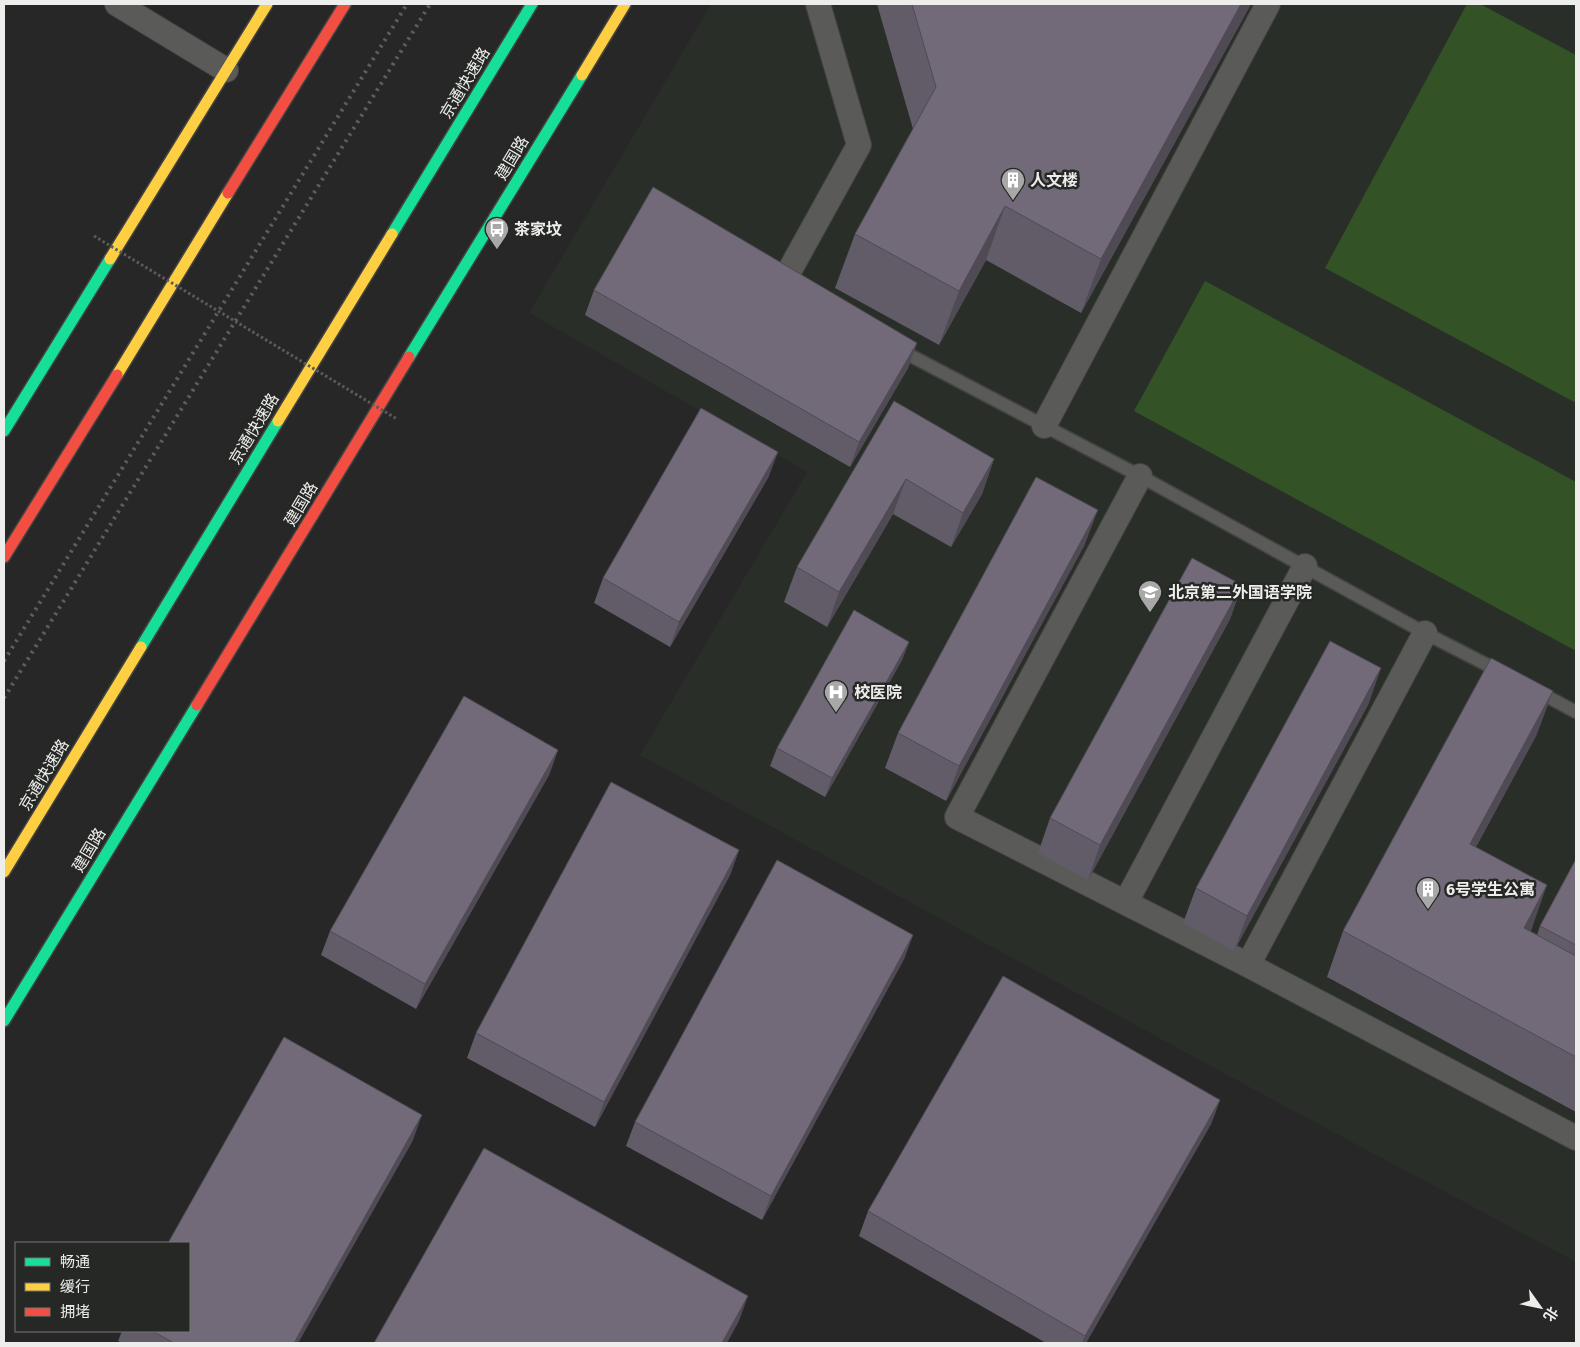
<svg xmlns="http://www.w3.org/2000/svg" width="1580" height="1347" viewBox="0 0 1580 1347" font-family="'Fira Sans','Noto Sans SC',sans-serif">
	<rect width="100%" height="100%" fill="#262726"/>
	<path fill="#292f28" d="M 711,4 L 1576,4 L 1576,1262 L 1262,1094 L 640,755 L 807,472 L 529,313 Z"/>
	<path fill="#335326" d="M 1467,4 L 1480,4 L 1576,55 L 1576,403 L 1325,268 Z
		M 1205,281 L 1576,482 L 1576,651 L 1134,411 Z"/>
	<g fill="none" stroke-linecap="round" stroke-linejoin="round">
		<g stroke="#434443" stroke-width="15">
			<path id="lane" d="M 898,349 L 1140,476 L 1425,633 L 1501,672
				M 1537,691 L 1576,712"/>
		</g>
		<g stroke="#434443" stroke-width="26">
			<path id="street" d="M 117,4 L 226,70
				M 793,292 L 781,286 L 859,145 L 818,4
				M 1044,426 L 1268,4
				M 1140,476 L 957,817 L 1248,965 L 1576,1138
				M 1126,902 L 1305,566
				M 1248,965 L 1425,633"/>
		</g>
		<g stroke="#434443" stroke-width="14">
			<path id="fast" d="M 392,234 L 532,4
				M 409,357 L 582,75
				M 4,431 L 110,259
				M 141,647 L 278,421
				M 4,1021 L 197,705"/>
		</g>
		<g stroke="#434443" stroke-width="14">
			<path id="slow" d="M 582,75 L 625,4
				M 110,259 L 267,4
				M 117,375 L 228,193
				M 278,421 L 392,234
				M 4,872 L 141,647"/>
		</g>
		<g stroke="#434443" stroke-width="14">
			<path id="jam" d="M 228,193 L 345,4
				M 4,557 L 117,375
				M 197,705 L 409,357"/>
		</g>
		<use href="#lane" stroke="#5a5b59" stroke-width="12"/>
		<use href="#street" stroke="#5a5b59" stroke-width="24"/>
		<use href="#fast" stroke="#16e098" stroke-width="11"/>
		<use href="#slow" stroke="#ffcf43" stroke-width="11"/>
		<use href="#jam" stroke="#f24e42" stroke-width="11"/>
		<path stroke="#5c5d5c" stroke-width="4" stroke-dasharray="2.5 5" stroke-linecap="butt" d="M 4,661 L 407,4
			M 4,698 L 430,4"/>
		<path stroke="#5a5b5a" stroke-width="3" stroke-dasharray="2.5 2.5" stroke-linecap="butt" d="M 94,236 L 397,419"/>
	</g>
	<path fill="#625b68" d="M 877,4 L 1251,4 L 1081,313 L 986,260 L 939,345 L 835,288 L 855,234 L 913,129 Z
		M 594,290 L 917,343 L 908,368 L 850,467 L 585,315 Z
		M 894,401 L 994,459 L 982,494 L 951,547 L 893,514 L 827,627 L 784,602 L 797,567 Z
		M 769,476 L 670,647 L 594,603 L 603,578 Z
		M 1085,544 L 946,801 L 885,768 L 898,733 Z
		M 1242,585 L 1230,619 L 1088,880 L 1038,853 L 1050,818 Z
		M 909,642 L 902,660 L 825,797 L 770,766 L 777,748 Z
		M 1553,691 L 1536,736 L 1476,847 L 1530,931 L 1537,935 L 1540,926 L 1576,859 L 1576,1112 L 1327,977 L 1343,931 Z
		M 1369,703 L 1234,951 L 1183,923 L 1196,888 Z
		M 558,750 L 549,775 L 416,1009 L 321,955 L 330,931 Z
		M 739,850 L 730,875 L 595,1127 L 467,1058 L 476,1033 Z
		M 913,935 L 904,959 L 762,1220 L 626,1146 L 635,1122 Z
		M 1220,1100 L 1211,1124 L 1086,1343 L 1046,1343 L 859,1236 L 868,1211 Z
		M 413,1140 L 298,1343 L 122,1343 L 118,1341 L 122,1331 L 189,1331 Z"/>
	<path fill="#504a55" d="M 1241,4 L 1251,4 L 1081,313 L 1101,259 Z
		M 1005,206 L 986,260 L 939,345 L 959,291 Z
		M 917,343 L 908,368 L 850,467 L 859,442 Z
		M 778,452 L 769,476 L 670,647 L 679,622 Z
		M 994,459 L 982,494 L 951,547 L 963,513 Z
		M 906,479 L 893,514 L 827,627 L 839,592 Z
		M 1098,510 L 1085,544 L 946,801 L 959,766 Z
		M 1242,585 L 1230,619 L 1088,880 L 1100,845 Z
		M 909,642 L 902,660 L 825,797 L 832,778 Z
		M 1381,668 L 1369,703 L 1234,951 L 1247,916 Z
		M 1553,691 L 1536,736 L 1453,889 L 1470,844 Z
		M 558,750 L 549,775 L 416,1009 L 425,984 Z
		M 739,850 L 730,875 L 595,1127 L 604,1102 Z
		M 1547,885 L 1531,931 L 1508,974 L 1524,928 Z
		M 913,935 L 904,959 L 762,1220 L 771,1196 Z
		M 1220,1100 L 1211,1124 L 1086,1343 L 1082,1343 L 1085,1336 Z
		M 422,1115 L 413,1140 L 298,1343 L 294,1343 Z
		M 748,1296 L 739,1321 L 727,1343 L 722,1343 Z"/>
	<path fill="#726a79" stroke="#504a55" d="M 912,4 L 1241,4 L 1101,259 L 1005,206 L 959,291 L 855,234 L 936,87 Z
		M 653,187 L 917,343 L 859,442 L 594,290 Z
		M 894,401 L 994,459 L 963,513 L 906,479 L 839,592 L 797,567 Z
		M 701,408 L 778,452 L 679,622 L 603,578 Z
		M 1036,477 L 1098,510 L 959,766 L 898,733 Z
		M 1192,558 L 1242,585 L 1100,845 L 1050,818 Z
		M 854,610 L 909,642 L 832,778 L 777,748 Z
		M 1330,641 L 1381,668 L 1247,916 L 1196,888 Z
		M 1491,658 L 1553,691 L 1470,844 L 1547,885 L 1524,928 L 1576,956 L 1576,1057 L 1343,931 Z
		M 464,696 L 558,750 L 425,984 L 330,931 Z
		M 611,782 L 739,850 L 604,1102 L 476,1033 Z
		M 1576,859 L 1576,945 L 1540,926 Z
		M 777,860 L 913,935 L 771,1196 L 635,1122 Z
		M 1003,976 L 1220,1100 L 1085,1336 L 868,1211 Z
		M 284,1037 L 422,1115 L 294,1343 L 174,1343 L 152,1331 L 189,1331 L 189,1243 L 168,1243 Z
		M 484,1148 L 748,1296 L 722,1343 L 374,1343 Z"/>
	<defs>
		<g id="building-pin" transform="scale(1.25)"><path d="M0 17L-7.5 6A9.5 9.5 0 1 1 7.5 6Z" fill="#a7a8a7" stroke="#262825"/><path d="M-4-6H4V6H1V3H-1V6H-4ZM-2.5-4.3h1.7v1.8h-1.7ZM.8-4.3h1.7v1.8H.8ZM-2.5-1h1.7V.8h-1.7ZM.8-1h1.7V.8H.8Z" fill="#fff"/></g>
		<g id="bus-pin" transform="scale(1.25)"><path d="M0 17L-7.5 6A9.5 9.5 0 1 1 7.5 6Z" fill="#a7a8a7" stroke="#262825"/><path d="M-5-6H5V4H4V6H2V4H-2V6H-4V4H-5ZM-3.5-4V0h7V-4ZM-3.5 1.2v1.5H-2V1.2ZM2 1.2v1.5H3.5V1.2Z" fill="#fff"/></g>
		<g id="university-pin" transform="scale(1.25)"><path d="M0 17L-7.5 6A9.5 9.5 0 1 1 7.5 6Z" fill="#a7a8a7" stroke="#262825"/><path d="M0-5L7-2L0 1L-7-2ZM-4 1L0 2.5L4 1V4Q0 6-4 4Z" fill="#fff"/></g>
		<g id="hospital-pin" transform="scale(1.25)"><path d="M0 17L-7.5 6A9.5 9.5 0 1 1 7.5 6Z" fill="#a7a8a7" stroke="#262825"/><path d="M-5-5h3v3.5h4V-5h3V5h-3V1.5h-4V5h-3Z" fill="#fff"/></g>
	</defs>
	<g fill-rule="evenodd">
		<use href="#building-pin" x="1013" y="180"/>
		<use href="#bus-pin" x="497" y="229"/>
		<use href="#university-pin" x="1150" y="592"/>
		<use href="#hospital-pin" x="836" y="692"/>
		<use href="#building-pin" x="1428" y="889"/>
	</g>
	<g text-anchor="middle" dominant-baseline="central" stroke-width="5" stroke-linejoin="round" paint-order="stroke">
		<g font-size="16" fill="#edeeec" stroke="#262825">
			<text transform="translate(465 83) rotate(-59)">京通快速路</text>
			<text transform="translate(512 158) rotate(-59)">建国路</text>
			<text transform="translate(254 429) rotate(-59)">京通快速路</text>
			<text transform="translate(301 504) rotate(-59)">建国路</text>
			<text transform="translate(44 775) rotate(-59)">京通快速路</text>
			<text transform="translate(89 850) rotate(-59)">建国路</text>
		</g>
		<g font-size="16" font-weight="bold" fill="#edeeec" stroke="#262825" text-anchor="start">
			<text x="1030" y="180">人文楼</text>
			<text x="514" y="229">茶家坟</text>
			<text x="1168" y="592">北京第二外国语学院</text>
			<text x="854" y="692">校医院</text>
			<text x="1446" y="889">6号学生公寓</text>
		</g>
	</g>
	<rect width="1580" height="1347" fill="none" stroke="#edeeec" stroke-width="10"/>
	<rect x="15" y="1242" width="175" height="90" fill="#262825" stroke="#767775"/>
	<rect x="25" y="1258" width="25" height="8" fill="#16e098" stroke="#767775"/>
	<text x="60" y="1267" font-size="15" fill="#edeeec">畅通</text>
	<rect x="25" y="1283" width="25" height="8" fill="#ffcf43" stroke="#767775"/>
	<text x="60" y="1292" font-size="15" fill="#edeeec">缓行</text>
	<rect x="25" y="1308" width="25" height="8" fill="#f24e42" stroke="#767775"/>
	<text x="60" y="1317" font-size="15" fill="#edeeec">拥堵</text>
	<g transform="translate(1540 1307) rotate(123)" stroke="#262825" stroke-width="4" paint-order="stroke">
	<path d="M0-4L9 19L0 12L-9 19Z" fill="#edeeec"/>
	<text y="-8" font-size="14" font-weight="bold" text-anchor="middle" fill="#edeeec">北</text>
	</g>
</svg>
